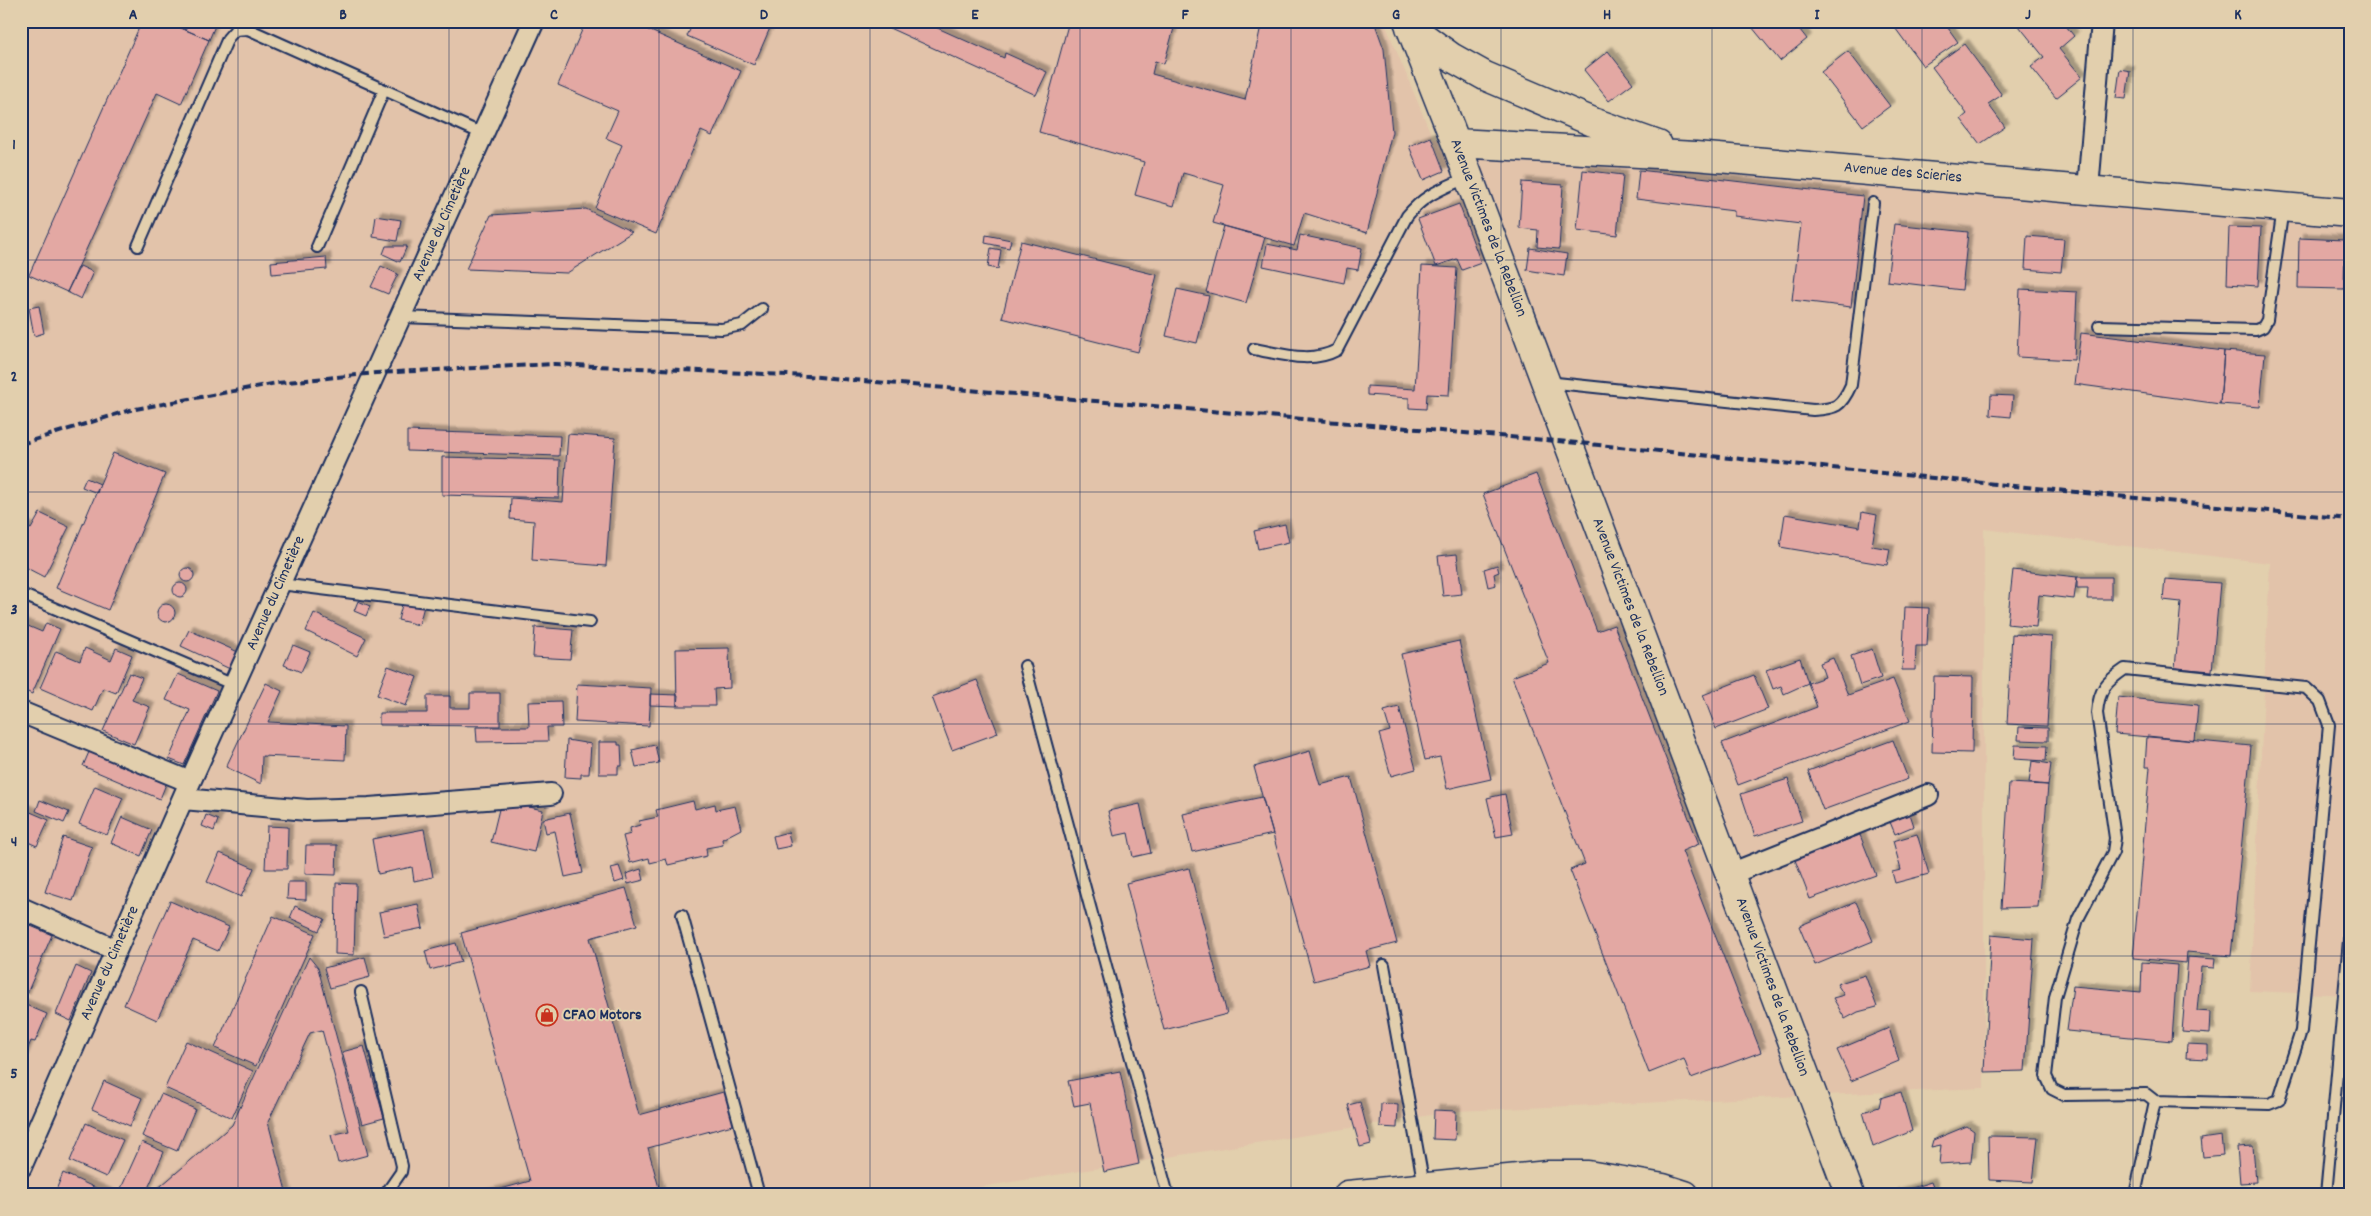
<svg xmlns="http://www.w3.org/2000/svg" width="2371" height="1216" viewBox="0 0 2371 1216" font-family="Dekko,sans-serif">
	<defs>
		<filter id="shadow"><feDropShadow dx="4.5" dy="-4.5" stdDeviation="1" flood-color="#0004"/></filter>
	</defs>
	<rect width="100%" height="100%" fill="#e2cfad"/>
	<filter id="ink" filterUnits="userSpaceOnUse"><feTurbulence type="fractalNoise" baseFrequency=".02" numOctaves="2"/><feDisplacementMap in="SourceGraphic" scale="10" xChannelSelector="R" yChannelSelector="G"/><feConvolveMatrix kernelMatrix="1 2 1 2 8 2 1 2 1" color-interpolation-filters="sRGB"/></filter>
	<g filter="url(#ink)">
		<path fill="#e2c3aa" d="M 21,21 L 1384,21 L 1433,139 L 2350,227 L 2350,995 L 2250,991 L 2270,563 L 1984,529 L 1984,1088 L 1456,1111 L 931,1195 L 21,1195 Z"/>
		<path fill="#e3a8a3" stroke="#1b2f5e" filter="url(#shadow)" d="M 142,21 L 165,21 L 209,40 L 181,104 L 157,93 L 67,292 L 29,275 Z
			M 165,21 L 217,21 L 209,40 Z
			M 586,21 L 628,21 L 741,71 L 712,136 L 701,131 L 656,234 L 595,208 L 622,145 L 606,138 L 618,111 L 558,85 Z
			M 694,21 L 773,21 L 754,65 L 687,36 Z
			M 874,21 L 922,21 L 1004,58 L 1005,53 L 1047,72 L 1036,95 Z
			M 1069,21 L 1176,21 L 1164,64 L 1155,61 L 1152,74 L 1245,100 L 1262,21 L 1374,21 L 1384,49 L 1392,132 L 1367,233 L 1304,213 L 1294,246 L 1213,223 L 1224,185 L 1183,173 L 1174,206 L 1135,195 L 1144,162 L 1039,132 Z
			M 1747,21 L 1793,21 L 1807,39 L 1780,61 Z
			M 1890,21 L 1943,21 L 1958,42 L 1923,66 Z
			M 2015,21 L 2062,21 L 2074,36 L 2059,49 L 2082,77 L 2056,98 L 2031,67 L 2044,57 Z
			M 1964,44 L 2002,95 L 1988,104 L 2005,127 L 1980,144 L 1961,119 L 1967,114 L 1932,67 Z
			M 1608,51 L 1633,83 L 1609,101 L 1584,70 Z
			M 1848,51 L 1890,106 L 1863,126 L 1821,72 Z
			M 2120,69 L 2130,71 L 2126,99 L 2116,98 Z
			M 1431,137 L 1444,171 L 1423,180 L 1409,146 Z
			M 1583,170 L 1623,175 L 1617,235 L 1577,230 Z
			M 1639,170 L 1863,196 L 1851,307 L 1792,300 L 1801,224 L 1734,216 L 1734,211 L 1636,199 Z
			M 1522,182 L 1563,185 L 1559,249 L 1537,247 L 1538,230 L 1519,228 Z
			M 1459,204 L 1481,263 L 1462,270 L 1457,259 L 1436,266 L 1418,219 Z
			M 586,209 L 632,232 L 567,273 L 466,269 L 491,215 Z
			M 376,216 L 401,220 L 397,241 L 373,237 Z
			M 1894,224 L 1968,232 L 1962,290 L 1887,281 Z
			M 1224,226 L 1265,237 L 1246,303 L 1206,292 Z
			M 2229,227 L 2261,228 L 2258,286 L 2227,284 Z
			M 986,235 L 1011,240 L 1009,248 L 985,243 Z
			M 1300,235 L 1362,248 L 1358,270 L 1347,268 L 1344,283 L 1263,266 L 1267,244 L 1297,250 Z
			M 2027,236 L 2064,239 L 2061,272 L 2025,269 Z
			M 2299,238 L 2345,240 L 2344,289 L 2298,288 Z
			M 1021,241 L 1157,275 L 1138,352 L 1002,318 Z
			M 386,246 L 407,246 L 400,262 L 383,254 Z
			M 991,248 L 1001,250 L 998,269 L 988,267 Z
			M 1530,248 L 1567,254 L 1564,276 L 1527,270 Z
			M 326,257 L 327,269 L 272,274 L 271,262 Z
			M 80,266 L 93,272 L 81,299 L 67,292 Z
			M 381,266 L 398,274 L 388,294 L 371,287 Z
			M 1422,266 L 1457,268 L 1449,395 L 1427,394 L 1426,409 L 1409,408 L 1409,398 L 1367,395 L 1367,386 L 1415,389 Z
			M 1177,289 L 1209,296 L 1197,343 L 1166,336 Z
			M 2020,289 L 2077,292 L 2074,360 L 2017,357 Z
			M 39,306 L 44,333 L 34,336 L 29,308 Z
			M 2081,333 L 2224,351 L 2220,404 L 2074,384 Z
			M 2224,351 L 2265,354 L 2260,407 L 2220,404 Z
			M 1991,395 L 2013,396 L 2011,417 L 1990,415 Z
			M 407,431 L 560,436 L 559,456 L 407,451 Z
			M 568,434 L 615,438 L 606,566 L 532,560 L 534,521 L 510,519 L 511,498 L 563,502 Z
			M 113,453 L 165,474 L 108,610 L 56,588 Z
			M 442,457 L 560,460 L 559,498 L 442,495 Z
			M 1536,474 L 1597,631 L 1614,625 L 1699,844 L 1682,851 L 1761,1052 L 1691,1078 L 1684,1059 L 1649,1073 L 1570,870 L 1585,864 L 1512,677 L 1549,663 L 1483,494 Z
			M 86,478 L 100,484 L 97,493 L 82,487 Z
			M 1862,512 L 1877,515 L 1872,546 L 1890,549 L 1887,565 L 1780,547 L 1785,514 L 1860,527 Z
			M 40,513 L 69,527 L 44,577 L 21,565 L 21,524 L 31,529 Z
			M 1285,524 L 1289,542 L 1258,549 L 1254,531 Z
			M 1457,554 L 1462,594 L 1443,596 L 1438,556 Z
			M 1497,565 L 1499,572 L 1494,574 L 1496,585 L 1488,587 L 1484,569 Z
			M180 575a7 7 0 1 1 14 0a7 7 0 1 1-14 0Z
			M 2013,570 L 2077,577 L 2074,599 L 2039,595 L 2036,627 L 2007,624 Z
			M 2077,577 L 2111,577 L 2111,599 L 2087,599 L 2088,588 L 2077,588 Z
			M 2165,579 L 2220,583 L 2212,671 L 2175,668 L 2181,602 L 2163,600 Z
			M173 590a7 7 0 1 1 14 0a7 7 0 1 1-14 0Z
			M 358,601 L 370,606 L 366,616 L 354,611 Z
			M 403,601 L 424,606 L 419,625 L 398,620 Z
			M157 613a9 9 0 1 1 18 0a9 9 0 1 1-18 0Z
			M 1905,607 L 1929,608 L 1927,646 L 1916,646 L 1915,670 L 1902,670 Z
			M 314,613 L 366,638 L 357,656 L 306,631 Z
			M 21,623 L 42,632 L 46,623 L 60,629 L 32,694 L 21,689 Z
			M 535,627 L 573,630 L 570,659 L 533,657 Z
			M 189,630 L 238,652 L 230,669 L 181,646 Z
			M 2012,634 L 2052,637 L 2047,726 L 2007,724 Z
			M 1459,641 L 1491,779 L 1447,789 L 1440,757 L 1425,760 L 1401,654 Z
			M 293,645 L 310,652 L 301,672 L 284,665 Z
			M 85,648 L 111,660 L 116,648 L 132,655 L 116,693 L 103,688 L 93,711 L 40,688 L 56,651 L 80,661 Z
			M 729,648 L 730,688 L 714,689 L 715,706 L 677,706 L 676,649 Z
			M 1872,649 L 1881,678 L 1860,685 L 1851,656 Z
			M 1800,658 L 1808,683 L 1784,694 L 1781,686 L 1773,689 L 1766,670 Z
			M 1833,658 L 1848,695 L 1893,679 L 1910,721 L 1738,785 L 1722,743 L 1817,707 L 1808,683 L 1825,677 L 1820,663 Z
			M 388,666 L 417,677 L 406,706 L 377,695 Z
			M 129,673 L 142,678 L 132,700 L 150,707 L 134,744 L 103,731 Z
			M 178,674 L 217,691 L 184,765 L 169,759 L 190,710 L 166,700 Z
			M 1754,675 L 1768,709 L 1716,729 L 1703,695 Z
			M 1934,676 L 1973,677 L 1972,753 L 1932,752 Z
			M 977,680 L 998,733 L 952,750 L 932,697 Z
			M 266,683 L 282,691 L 268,722 L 346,726 L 345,760 L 262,756 L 261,784 L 226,767 Z
			M 577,684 L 651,688 L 649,726 L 575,722 Z
			M 470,693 L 500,693 L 500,726 L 379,725 L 379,713 L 427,713 L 427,696 L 450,696 L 450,708 L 470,708 Z
			M 650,694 L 678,695 L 677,706 L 650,705 Z
			M 2118,697 L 2198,705 L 2195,741 L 2115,734 Z
			M 561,701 L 562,727 L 547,727 L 548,741 L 477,742 L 476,727 L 529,727 L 528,702 Z
			M 1399,707 L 1416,769 L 1391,776 L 1379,734 L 1390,731 L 1384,711 Z
			M 2019,727 L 2048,728 L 2048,741 L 2018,740 Z
			M 2147,736 L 2251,746 L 2231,956 L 2187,952 L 2186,963 L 2133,958 L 2150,767 L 2145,767 Z
			M 567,740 L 591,744 L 589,774 L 581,774 L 581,778 L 565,777 Z
			M 1893,740 L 1908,779 L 1823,810 L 1808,771 Z
			M 599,742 L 618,742 L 618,745 L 621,745 L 622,766 L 618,766 L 618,774 L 599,774 Z
			M 655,745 L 659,763 L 636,767 L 632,750 Z
			M 2015,745 L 2047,746 L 2046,761 L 2014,759 Z
			M 1310,751 L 1320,785 L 1351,777 L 1397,943 L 1366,951 L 1370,966 L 1314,981 L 1254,767 Z
			M 89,752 L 166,784 L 160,799 L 83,766 Z
			M 2032,761 L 2051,764 L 2048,785 L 2029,783 Z
			M 1788,779 L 1802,821 L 1755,836 L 1741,794 Z
			M 2009,783 L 2048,785 L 2038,907 L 2001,908 Z
			M 95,786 L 123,798 L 107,835 L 79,824 Z
			M 1505,794 L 1513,834 L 1496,837 L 1487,798 Z
			M 1262,797 L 1273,834 L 1192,852 L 1183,814 Z
			M 40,800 L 69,812 L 64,823 L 36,811 Z
			M 501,801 L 543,810 L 534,852 L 491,842 Z
			M 693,801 L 695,809 L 715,804 L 716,810 L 735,806 L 741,829 L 722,839 L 723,845 L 706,848 L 707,856 L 668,865 L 666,859 L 650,863 L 649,858 L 630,863 L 623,836 L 631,834 L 630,828 L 640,825 L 639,821 L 658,817 L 656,810 Z
			M 1140,804 L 1151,853 L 1133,857 L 1128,833 L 1114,836 L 1108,811 Z
			M 21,808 L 49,820 L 37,846 L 21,839 Z
			M 570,813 L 583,873 L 565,877 L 555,831 L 546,833 L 543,819 Z
			M 1910,814 L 1914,826 L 1895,834 L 1890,822 Z
			M 206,815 L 218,820 L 214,831 L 202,826 Z
			M 122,817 L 152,830 L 141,856 L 111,843 Z
			M 267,826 L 288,827 L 287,869 L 265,869 Z
			M 424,829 L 433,877 L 414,881 L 412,867 L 378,874 L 372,839 Z
			M 788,832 L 791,846 L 776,849 L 773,836 Z
			M 1917,834 L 1929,874 L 1895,883 L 1892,872 L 1901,870 L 1893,841 Z
			M 1860,835 L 1876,875 L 1810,899 L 1795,860 Z
			M 63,837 L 92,847 L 73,901 L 45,892 Z
			M 306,845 L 337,845 L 336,875 L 305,874 Z
			M 220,853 L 254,868 L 241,897 L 207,882 Z
			M 619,866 L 624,880 L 615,883 L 611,868 Z
			M 1189,868 L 1227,1014 L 1164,1030 L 1126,883 Z
			M 641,869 L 644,880 L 628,884 L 626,874 Z
			M 288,882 L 306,882 L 306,900 L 287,899 Z
			M 336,883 L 356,884 L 354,955 L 335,954 Z
			M 626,888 L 637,925 L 590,938 L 639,1115 L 727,1091 L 736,1124 L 648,1148 L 661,1195 L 479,1195 L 530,1181 L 461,933 Z
			M 170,901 L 229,927 L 218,951 L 193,940 L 157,1020 L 124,1005 Z
			M 1856,902 L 1873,941 L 1815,965 L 1799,926 Z
			M 418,904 L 423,928 L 384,936 L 379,912 Z
			M 295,906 L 325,919 L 319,931 L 290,918 Z
			M 273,916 L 315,934 L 256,1066 L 215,1048 Z
			M 26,924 L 52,935 L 25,998 L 21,997 L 21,936 Z
			M 1991,935 L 2034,939 L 2025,1071 L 1984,1072 Z
			M 456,943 L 461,962 L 430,970 L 425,951 Z
			M 309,957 L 318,968 L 368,1155 L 338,1163 L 331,1135 L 349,1131 L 322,1030 L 310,1033 L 268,1122 L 287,1195 L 156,1195 L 155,1191 L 232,1125 Z
			M 365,957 L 370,977 L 330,988 L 324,968 Z
			M 2188,957 L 2215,959 L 2214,968 L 2201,967 L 2197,1011 L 2211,1012 L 2210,1034 L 2182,1032 Z
			M 2142,962 L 2177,965 L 2172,1041 L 2067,1031 L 2073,986 L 2141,992 Z
			M 76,966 L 91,973 L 71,1021 L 56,1014 Z
			M 1865,975 L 1877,1007 L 1858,1012 L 1845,1019 L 1833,998 L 1844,995 L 1837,984 Z
			M 21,1003 L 47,1014 L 35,1042 L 31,1041 L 21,1064 Z
			M 1889,1028 L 1899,1061 L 1851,1081 L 1837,1050 Z
			M 186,1041 L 253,1071 L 232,1118 L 165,1088 Z
			M 2187,1044 L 2208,1045 L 2208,1059 L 2186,1058 Z
			M 364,1046 L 384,1118 L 362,1124 L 342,1052 Z
			M 1120,1071 L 1139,1164 L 1104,1172 L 1090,1103 L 1074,1106 L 1068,1081 Z
			M 104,1081 L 142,1098 L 130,1126 L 92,1109 Z
			M 1901,1092 L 1912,1131 L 1873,1147 L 1863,1112 L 1879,1107 L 1881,1098 Z
			M 161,1094 L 195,1109 L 177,1151 L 142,1136 Z
			M 1360,1102 L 1371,1144 L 1360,1147 L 1348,1105 Z
			M 1381,1103 L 1398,1105 L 1397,1128 L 1380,1127 Z
			M 1434,1110 L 1456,1111 L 1455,1140 L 1433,1139 Z
			M 86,1123 L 123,1140 L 106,1177 L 70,1161 Z
			M 1967,1126 L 1974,1131 L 1971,1162 L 1939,1164 L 1941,1145 L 1931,1147 L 1933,1140 Z
			M 1988,1136 L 2038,1137 L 2033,1182 L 1989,1180 Z
			M 2221,1136 L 2223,1155 L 2203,1157 L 2201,1139 Z
			M 142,1142 L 164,1152 L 145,1195 L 118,1195 Z
			M 2253,1146 L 2256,1182 L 2240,1183 L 2237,1147 Z
			M 63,1173 L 111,1195 L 54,1195 Z
			M 1931,1182 L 1936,1195 L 1893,1194 Z"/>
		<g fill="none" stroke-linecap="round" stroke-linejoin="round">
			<g stroke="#1b2f5e" stroke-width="14">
				<path id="lane" d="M 138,246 L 228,38 L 235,30 L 248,29 L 483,134
					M 317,247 L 384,90
					M 401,317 L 722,329 L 742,325 L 762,309
					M 2099,326 L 2256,330 L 2263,327 L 2267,320 L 2283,208
					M 1254,349 C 1282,354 1311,364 1337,350 L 1407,216 C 1425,194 1442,189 1468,177
					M 1547,382 L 1813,410 C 1836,409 1841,407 1851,385 L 1873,203
					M 280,584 L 590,622
					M 21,594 L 234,685
					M 1025,666 L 1168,1195
					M 682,915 L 759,1195
					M 1384,965 L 1424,1186
					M 361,992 L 402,1166 L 401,1172 L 385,1195
					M 2135,1195 L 2155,1101 L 2146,1094 L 2064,1095 L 2052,1089 L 2046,1076 L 2055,997 L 2078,919 L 2113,852 L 2115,838 L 2097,713 C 2099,689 2106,682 2125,669 L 2306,688 L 2320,701 L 2329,725 L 2301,1031 L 2279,1100 L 2269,1104 L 2155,1101
					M 2326,1195 L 2350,929"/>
			</g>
			<g stroke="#1b2f5e" stroke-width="24">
				<path id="street" d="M 2088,189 L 2102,21
					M 21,712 L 190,782
					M 183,799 L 307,810 L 369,808 L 551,794
					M 1730,874 L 1928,795
					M 21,908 L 116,950
					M 21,1167 L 190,782 L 534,21"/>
			</g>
			<g stroke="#1b2f5e" stroke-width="31">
				<path id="secondary" d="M 1408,21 L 1456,143 L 1850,1195
					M 1410,27 L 1451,57 L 1485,76 L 1593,122 L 1658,145
					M 1456,143 L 1695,156 L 2350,213
					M 1348,1195 L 1548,1175 L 1588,1175 L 1663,1188 L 1685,1195"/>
			</g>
			<use href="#lane" stroke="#e2cfad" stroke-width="10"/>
			<use href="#street" stroke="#e2cfad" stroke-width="20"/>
			<use href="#secondary" stroke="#e2cfad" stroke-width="28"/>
			<path stroke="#1b2f5e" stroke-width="4" stroke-dasharray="8 4" stroke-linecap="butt" d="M 21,444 L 130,410 L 277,383 L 376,373 L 554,364 L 807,376 L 1568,442 L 2350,519"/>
		</g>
	</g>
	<path fill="none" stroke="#1b2f5e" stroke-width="1" stroke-opacity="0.55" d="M 238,21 L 238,1195M 449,21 L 449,1195M 659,21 L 659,1195M 870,21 L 870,1195M 1080,21 L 1080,1195M 1291,21 L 1291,1195M 1501,21 L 1501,1195M 1712,21 L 1712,1195M 1922,21 L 1922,1195M 2133,21 L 2133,1195M 21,260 L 2350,260M 21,492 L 2350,492M 21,724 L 2350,724M 21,956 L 2350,956"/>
	<defs>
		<g id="shop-ring" transform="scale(1.125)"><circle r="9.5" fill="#e2cfad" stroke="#c8321e" stroke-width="1.5"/><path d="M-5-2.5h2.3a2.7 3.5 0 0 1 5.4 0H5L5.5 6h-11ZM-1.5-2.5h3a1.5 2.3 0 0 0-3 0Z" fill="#c8321e"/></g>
	</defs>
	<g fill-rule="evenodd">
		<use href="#shop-ring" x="547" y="1015"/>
	</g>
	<g text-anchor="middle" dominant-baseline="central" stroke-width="4" stroke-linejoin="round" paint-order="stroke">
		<g font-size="16" fill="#1b2f5e" stroke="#e2cfad">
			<text transform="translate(1903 173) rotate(5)">Avenue des Scieries</text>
			<text transform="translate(442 224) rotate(-66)">Avenue du Cimetière</text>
			<text transform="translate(1488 228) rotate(69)">Avenue Victimes de la Rebellion</text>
			<text transform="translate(276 593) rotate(-66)">Avenue du Cimetière</text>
			<text transform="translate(1630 607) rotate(69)">Avenue Victimes de la Rebellion</text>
			<text transform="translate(110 963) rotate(-66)">Avenue du Cimetière</text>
			<text transform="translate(1772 987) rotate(70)">Avenue Victimes de la Rebellion</text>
		</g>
		<g font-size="16" font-weight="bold" fill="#1b2f5e" stroke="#e2cfad" text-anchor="start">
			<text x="563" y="1015">CFAO Motors</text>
		</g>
	</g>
	<rect width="2371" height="1216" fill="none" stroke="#e2cfad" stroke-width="55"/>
	<rect x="28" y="28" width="2316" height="1160" fill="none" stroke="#1b2f5e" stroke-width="2"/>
	<g font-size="16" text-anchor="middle" font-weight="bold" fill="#1b2f5e">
		<text x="133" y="19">A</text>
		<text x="343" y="19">B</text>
		<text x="554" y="19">C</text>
		<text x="764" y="19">D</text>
		<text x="975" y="19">E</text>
		<text x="1185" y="19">F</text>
		<text x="1396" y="19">G</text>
		<text x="1607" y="19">H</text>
		<text x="1817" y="19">I</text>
		<text x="2028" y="19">J</text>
		<text x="2238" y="19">K</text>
		<text x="14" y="149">1</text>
		<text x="14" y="381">2</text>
		<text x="14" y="614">3</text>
		<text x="14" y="846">4</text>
		<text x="14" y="1078">5</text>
	</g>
</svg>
